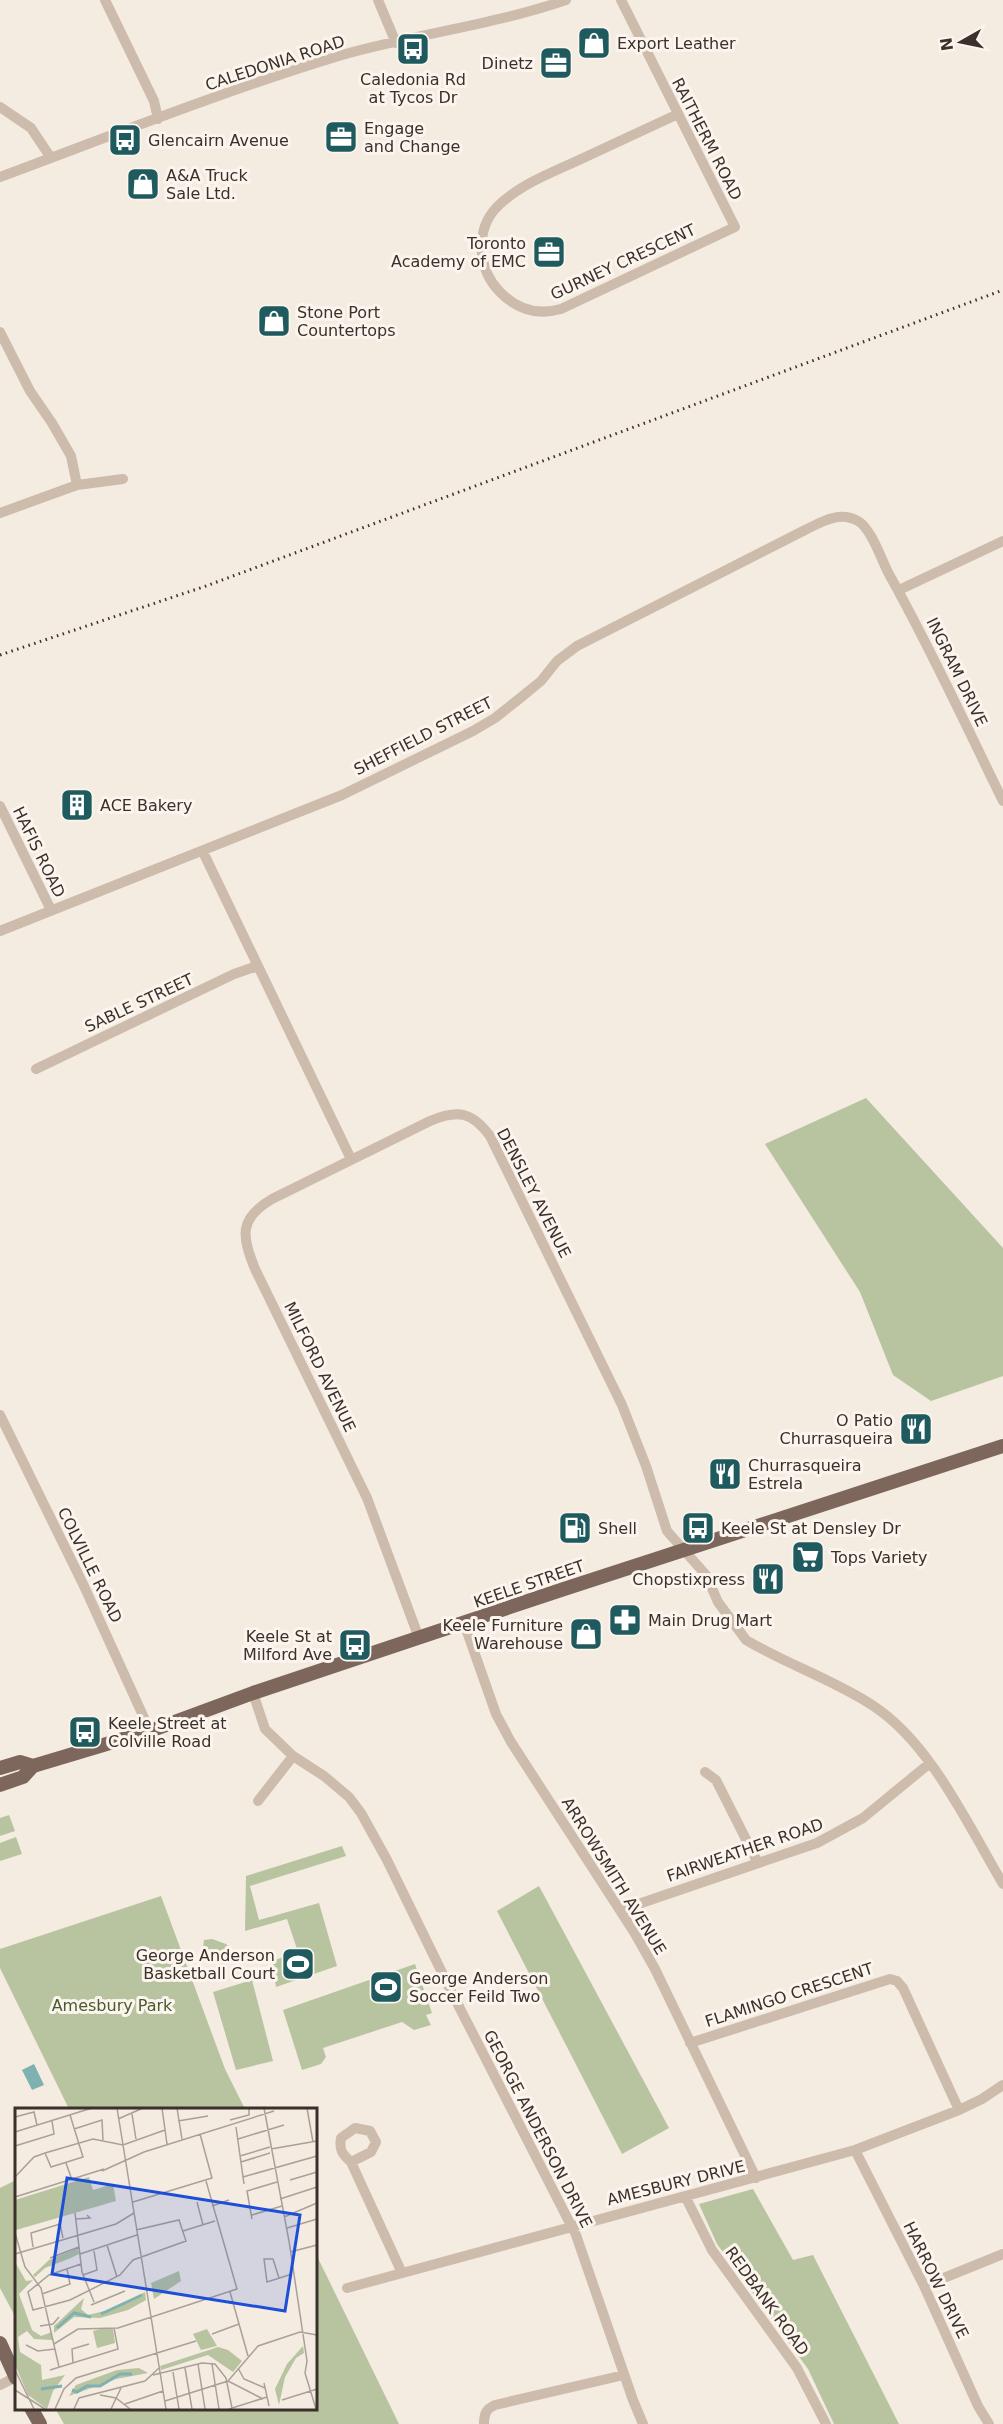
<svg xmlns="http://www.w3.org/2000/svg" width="1003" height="2424" viewBox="0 0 1003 2424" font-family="'DejaVu Sans',sans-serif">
	<rect width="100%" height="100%" fill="#f4ebe1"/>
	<path fill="#b8c4a0" d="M 866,1098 L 1003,1248 L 1003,1376 L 931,1401 L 893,1375 L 860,1292 L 765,1144 Z
		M 9,1815 L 15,1831 L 0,1836 L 0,1818 Z
		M 16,1837 L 22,1854 L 0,1861 L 0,1843 Z
		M 342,1846 L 346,1856 L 250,1886 L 259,1920 L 319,1903 L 337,1966 L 276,1987 L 275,1981 L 278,1980 L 272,1961 L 298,1952 L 287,1919 L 245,1931 L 246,1876 Z
		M 539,1886 L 669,2128 L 622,2154 L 497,1911 Z
		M 161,1896 L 225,2069 L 245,2109 L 69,2109 L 0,1968 L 0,1949 Z
		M 212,1939 L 226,1944 L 231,1949 L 230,1961 L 226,1965 L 212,1960 L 203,1948 L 204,1940 Z
		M 415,1964 L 432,2013 L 426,2015 L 431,2025 L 414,2030 L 402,2022 L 323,2048 L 326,2057 L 321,2064 L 302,2070 L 283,2010 Z
		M 252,1980 L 273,2061 L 236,2070 L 213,1992 Z
		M 16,2180 L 16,2318 L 0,2288 L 0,2188 Z
		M 753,2189 L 793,2260 L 813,2255 L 899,2424 L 834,2424 L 808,2369 L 717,2244 L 699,2204 Z
		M 315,2252 L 399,2424 L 64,2424 L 55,2408 L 315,2408 Z"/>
	<path fill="#7fb0b2" d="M 34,2064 L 44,2085 L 32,2090 L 22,2070 Z"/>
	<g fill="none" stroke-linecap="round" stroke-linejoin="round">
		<path stroke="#cdbbac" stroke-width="10" d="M 105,0 L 154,101 L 158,119
			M 378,0 L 396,43
			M 621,0 L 735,227 L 561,309 C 536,316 516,309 499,291 C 478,269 475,231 496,208 C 518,185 551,173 579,160 C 612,145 645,129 678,114
			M 0,107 L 31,128 L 51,158
			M 0,177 C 113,135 226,90 342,55 C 416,34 493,25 566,0
			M 0,332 L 30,391 L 52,423 L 71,456 L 77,485
			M 0,513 L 77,485 L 123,479
			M 899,590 L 1003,541
			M 0,806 L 51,910
			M 203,852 L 351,1159
			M 0,931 L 342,795 L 473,731 L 495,718 L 519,699 L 541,681 L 557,661 L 577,646 L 807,529 C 823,521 840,511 858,521 C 872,529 882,562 890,576 C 931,649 966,726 1003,801
			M 36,1069 L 234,974 L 257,966
			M 0,1415 L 84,1586 L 150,1731
			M 464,1623 L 496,1714 L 511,1742 L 634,1932 L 655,1969 L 756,2178
			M 419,1638 L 367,1498 L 255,1269 C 242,1236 238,1219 272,1199 L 430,1121 C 458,1109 472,1112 490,1136 L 622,1405 L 646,1466 L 667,1531 L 706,1575 L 718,1602 L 746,1640 C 786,1664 832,1679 872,1705 C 930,1742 968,1825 1003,1884
			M 253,1693 L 265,1729 L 293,1756 L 324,1776 L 349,1797 L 361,1813 L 387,1860 L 452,1993 L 576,2235 L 633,2400 L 643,2424
			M 705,1772 L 716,1780 L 758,1863
			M 258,1801 L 293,1756
			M 621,1910 L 817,1843 L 863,1818 L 930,1763
			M 690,2043 L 890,1979 L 897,1981 L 903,1988 L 959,2110
			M 855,2150 L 924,2286 L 978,2406 L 989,2424
			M 351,2162 C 342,2154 339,2150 341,2138 L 355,2128 L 370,2131 L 376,2142 L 371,2152 L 351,2162 L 402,2273
			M 685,2196 L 712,2250 L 797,2368 L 826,2424
			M 924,2286 L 1003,2254
			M 347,2288 L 855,2150 L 959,2110 L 982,2099 L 1003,2085
			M 0,2385 L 16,2377
			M 484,2424 C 484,2414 486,2409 495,2405 L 624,2375"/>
		<path stroke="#7d675c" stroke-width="14" d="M 0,1768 L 20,1762 L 33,1766
			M 0,1785 L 23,1777 L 33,1766 L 150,1731 L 253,1693 L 564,1589 L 1003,1446
			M 0,2343 L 16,2378
			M 31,2408 L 40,2424"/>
		<path stroke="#3b302b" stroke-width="3" stroke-dasharray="1.5 4.5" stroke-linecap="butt" d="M 0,655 L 206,586 L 1003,290"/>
	</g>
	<defs>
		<g id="shop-square" transform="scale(1.725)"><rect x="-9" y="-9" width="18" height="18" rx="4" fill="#1f5a5e" stroke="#fbf5ee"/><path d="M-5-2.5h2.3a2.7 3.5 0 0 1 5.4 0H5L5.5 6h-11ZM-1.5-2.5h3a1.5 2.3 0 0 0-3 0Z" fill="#fff"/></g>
		<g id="bus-square" transform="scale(1.725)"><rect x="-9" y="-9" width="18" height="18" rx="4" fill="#1f5a5e" stroke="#fbf5ee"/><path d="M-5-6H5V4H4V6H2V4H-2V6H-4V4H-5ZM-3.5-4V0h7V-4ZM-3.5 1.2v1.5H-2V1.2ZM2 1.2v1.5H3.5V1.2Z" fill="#fff"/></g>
		<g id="office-square" transform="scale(1.725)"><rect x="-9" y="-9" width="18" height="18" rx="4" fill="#1f5a5e" stroke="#fbf5ee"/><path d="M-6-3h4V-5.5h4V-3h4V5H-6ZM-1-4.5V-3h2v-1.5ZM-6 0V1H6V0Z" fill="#fff"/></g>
		<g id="building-square" transform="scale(1.725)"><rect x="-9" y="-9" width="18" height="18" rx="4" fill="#1f5a5e" stroke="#fbf5ee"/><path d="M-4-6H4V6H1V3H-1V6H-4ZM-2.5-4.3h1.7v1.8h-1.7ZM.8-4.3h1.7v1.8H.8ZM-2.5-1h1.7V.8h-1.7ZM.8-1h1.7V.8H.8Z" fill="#fff"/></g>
		<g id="restaurant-square" transform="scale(1.725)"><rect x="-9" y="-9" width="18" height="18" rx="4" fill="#1f5a5e" stroke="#fbf5ee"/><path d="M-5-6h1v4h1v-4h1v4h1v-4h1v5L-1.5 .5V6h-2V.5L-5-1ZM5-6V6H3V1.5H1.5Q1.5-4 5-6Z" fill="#fff"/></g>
		<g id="fuel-square" transform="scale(1.725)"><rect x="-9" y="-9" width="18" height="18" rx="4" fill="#1f5a5e" stroke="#fbf5ee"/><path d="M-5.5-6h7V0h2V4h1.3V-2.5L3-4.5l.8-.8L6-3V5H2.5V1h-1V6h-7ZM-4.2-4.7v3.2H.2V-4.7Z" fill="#fff"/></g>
		<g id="supermarket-square" transform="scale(1.725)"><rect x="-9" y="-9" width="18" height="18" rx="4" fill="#1f5a5e" stroke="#fbf5ee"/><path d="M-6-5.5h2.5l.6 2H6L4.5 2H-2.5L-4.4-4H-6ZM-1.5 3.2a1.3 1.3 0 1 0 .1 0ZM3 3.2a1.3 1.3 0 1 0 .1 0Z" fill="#fff"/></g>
		<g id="pharmacy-square" transform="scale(1.725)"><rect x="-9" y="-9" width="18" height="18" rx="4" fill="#1f5a5e" stroke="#fbf5ee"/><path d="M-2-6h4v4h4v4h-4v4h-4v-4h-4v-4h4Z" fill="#fff"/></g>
		<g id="stadium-square" transform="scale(1.725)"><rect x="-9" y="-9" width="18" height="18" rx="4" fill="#1f5a5e" stroke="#fbf5ee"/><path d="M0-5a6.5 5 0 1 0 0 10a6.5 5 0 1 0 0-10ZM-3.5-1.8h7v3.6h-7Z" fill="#fff"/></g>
	</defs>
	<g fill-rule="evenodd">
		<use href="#shop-square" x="594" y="43"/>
		<use href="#bus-square" x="413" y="49"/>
		<use href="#office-square" x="556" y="63"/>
		<use href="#office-square" x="341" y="137"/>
		<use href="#bus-square" x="125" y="140"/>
		<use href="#shop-square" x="143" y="184"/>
		<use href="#office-square" x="549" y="252"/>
		<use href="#shop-square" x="274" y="321"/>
		<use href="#building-square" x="77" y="805"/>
		<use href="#restaurant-square" x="916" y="1429"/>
		<use href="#restaurant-square" x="725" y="1474"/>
		<use href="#fuel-square" x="575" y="1528"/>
		<use href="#bus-square" x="698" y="1528"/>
		<use href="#supermarket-square" x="808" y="1557"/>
		<use href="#restaurant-square" x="768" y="1579"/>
		<use href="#pharmacy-square" x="625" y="1620"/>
		<use href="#shop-square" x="586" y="1634"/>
		<use href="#bus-square" x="355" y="1645"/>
		<use href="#bus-square" x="85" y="1732"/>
		<use href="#stadium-square" x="298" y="1964"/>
		<use href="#stadium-square" x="386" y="1987"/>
	</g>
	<g text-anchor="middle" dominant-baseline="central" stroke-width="6" stroke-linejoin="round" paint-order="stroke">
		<g font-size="16" fill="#3b302b" stroke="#fbf5ee" text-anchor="start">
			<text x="617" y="43">Export Leather</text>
			<text x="533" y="63" text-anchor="end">Dinetz</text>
			<text x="413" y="79" text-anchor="middle">Caledonia Rd<tspan x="413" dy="18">at Tycos Dr</tspan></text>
			<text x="364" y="128">Engage<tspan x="364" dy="18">and Change</tspan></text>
			<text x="148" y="140">Glencairn Avenue</text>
			<text x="166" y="175">A&amp;A Truck<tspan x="166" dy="18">Sale Ltd.</tspan></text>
			<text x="526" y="243" text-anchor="end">Toronto<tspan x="526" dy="18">Academy of EMC</tspan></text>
			<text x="297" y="312">Stone Port<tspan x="297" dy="18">Countertops</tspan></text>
			<text x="100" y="805">ACE Bakery</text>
			<text x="893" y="1420" text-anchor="end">O Patio<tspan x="893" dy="18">Churrasqueira</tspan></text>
			<text x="748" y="1465">Churrasqueira<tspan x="748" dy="18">Estrela</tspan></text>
			<text x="598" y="1528">Shell</text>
			<text x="721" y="1528">Keele St at Densley Dr</text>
			<text x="831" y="1557">Tops Variety</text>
			<text x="745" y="1579" text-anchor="end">Chopstixpress</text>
			<text x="648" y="1620">Main Drug Mart</text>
			<text x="563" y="1625" text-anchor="end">Keele Furniture<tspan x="563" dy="18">Warehouse</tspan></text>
			<text x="332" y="1636" text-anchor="end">Keele St at<tspan x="332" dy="18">Milford Ave</tspan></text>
			<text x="108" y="1723">Keele Street at<tspan x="108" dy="18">Colville Road</tspan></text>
			<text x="275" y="1955" text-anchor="end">George Anderson<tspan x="275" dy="18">Basketball Court</tspan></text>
			<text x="409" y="1978">George Anderson<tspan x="409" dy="18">Soccer Feild Two</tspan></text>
		</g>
		<g font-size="16" fill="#3b302b" stroke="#fbf5ee">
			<text transform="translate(275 63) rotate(-18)">CALEDONIA ROAD</text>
			<text transform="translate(707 139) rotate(63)">RAITHERM ROAD</text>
			<text transform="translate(623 262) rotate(-25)">GURNEY CRESCENT</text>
			<text transform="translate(957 672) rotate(64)">INGRAM DRIVE</text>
			<text transform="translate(423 736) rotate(-27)">SHEFFIELD STREET</text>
			<text transform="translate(39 852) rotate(64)">HAFIS ROAD</text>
			<text transform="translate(139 1003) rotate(-25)">SABLE STREET</text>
			<text transform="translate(534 1193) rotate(63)">DENSLEY AVENUE</text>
			<text transform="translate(320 1367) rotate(64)">MILFORD AVENUE</text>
			<text transform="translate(90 1565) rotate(64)">COLVILLE ROAD</text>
			<text transform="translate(529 1584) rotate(-19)">KEELE STREET</text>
			<text transform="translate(745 1850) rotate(-19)">FAIRWEATHER ROAD</text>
			<text transform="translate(614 1876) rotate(58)">ARROWSMITH AVENUE</text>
			<text transform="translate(789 1995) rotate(-18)">FLAMINGO CRESCENT</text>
			<text transform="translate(538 2129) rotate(63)">GEORGE ANDERSON DRIVE</text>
			<text transform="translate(676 2183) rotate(-14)">AMESBURY DRIVE</text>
			<text transform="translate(936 2280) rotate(64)">HARROW DRIVE</text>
			<text transform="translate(767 2301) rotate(54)">REDBANK ROAD</text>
		</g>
		<g font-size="16" fill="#4a5a2e" stroke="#fbf5ee">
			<text x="112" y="2005">Amesbury Park</text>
		</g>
	</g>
	<g transform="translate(15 2108)">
		<rect width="302" height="302" fill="#f4ebe1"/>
		<path d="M 74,69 L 78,82 L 98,76 L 101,93 L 1,122 L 0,92 ZM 63,140 L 64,146 L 56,150 L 30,160 L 20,169 L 18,167 L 34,152 ZM 0,154 L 11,173 L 18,172 L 4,186 L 17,222 L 26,228 L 37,224 L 37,232 L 19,231 L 12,223 L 3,229 L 5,244 L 26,257 L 27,272 L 50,267 L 38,283 L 32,301 L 13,287 L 0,257 ZM 164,163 L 166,173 L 139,191 L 136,175 ZM 130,184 L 131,192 L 113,202 L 85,210 L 59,209 L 39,225 L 39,218 L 69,190 L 66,201 L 73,207 L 98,201 ZM 89,220 L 98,221 L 100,235 L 82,240 L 78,223 ZM 192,221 L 202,238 L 186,242 L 178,226 ZM 288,238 L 289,245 L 281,250 L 270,269 L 264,297 L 260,281 L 272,256 ZM 203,239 L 213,242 L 227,253 L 218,264 L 193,247 L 146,262 L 145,258 ZM 124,260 L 133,265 L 101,271 L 54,288 L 61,277 L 102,262 Z" fill="#b8c4a0"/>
		<path fill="none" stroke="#7fb0b2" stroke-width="3" d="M 86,206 L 127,187M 42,220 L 59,205 L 76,209M 26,281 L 47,278M 57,282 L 62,284 L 72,278 L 85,278 L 105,266 L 117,266"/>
		<path fill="none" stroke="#aaa098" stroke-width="1.5" d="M 102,0 L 151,301M 147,0 L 152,36M 162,0 L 167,31M 249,0 L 274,133 L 292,253 L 290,265 L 301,301M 292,0 L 298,34M 117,6 L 121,31M 0,9 L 19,4 L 22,17M 103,11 L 128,0M 215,12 L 234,7 L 234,0M 163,13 L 193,8M 221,19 L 229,76M 59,21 L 87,12 L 88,32M 0,24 L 77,0M 223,31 L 269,17M 0,38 L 39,26 L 37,13M 256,41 L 302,33M 30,45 L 36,59 L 68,49 L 55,7M 225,48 L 255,39M 226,54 L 255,45M 51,55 L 57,72M 87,63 L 129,44 L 259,3M 0,69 L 19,49 L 30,45 L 78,31 L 108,37 L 150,22M 228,69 L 302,48M 275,72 L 302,64M 0,89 L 89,61M 265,91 L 302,79M 118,94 L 197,70 L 185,26M 182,94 L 188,117M 197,98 L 214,92M 60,105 L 67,164 L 79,194M 237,107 L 267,98M 269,109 L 302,95M 61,111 L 75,110 L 72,107M 237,111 L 232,83 L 262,74M 272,120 L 302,111M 168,123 L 200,113M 0,125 L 10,159 L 26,180 L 44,259M 92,137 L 102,169M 18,139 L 16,125 L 45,116 L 48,130M 275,144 L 302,137M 0,146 L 101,116 L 119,105M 65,146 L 122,127M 35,150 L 64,139M 66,156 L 34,167 L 13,184 L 18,202 L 55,192 L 105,167 L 118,152 L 171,133 L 164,112 L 121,122M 68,167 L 82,162 L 79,143M 264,170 L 258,151 L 249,151 L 252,174 L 277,166M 215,184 L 233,248M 27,186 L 55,176 L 52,161M 76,197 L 110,183M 25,218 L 38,216 L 44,209M 197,226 L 224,216M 39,236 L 63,221 L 103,220 L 222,181 L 191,73M 11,237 L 23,243 L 40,241M 58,255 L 57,241 L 74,236M 183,256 L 190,301M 197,256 L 204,301M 170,260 L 177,301M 223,260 L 229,271 L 250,280M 0,262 L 19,301M 35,262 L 103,241 L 99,220M 158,264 L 164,301M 138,267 L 187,255 L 200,256 L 211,270 L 217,300M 213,273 L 243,238 L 285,224 L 302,227M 213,273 L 248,291M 249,275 L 254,298M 0,282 L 30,301M 85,287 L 101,290 L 115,301M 267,292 L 302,281M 150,293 L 213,273M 110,296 L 148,283M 40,301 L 49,281 L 61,270 L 181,233M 59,301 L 64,290 L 130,273 L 144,260M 96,301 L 106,280M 214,301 L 252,289"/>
		<path fill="#1d4ed8" fill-opacity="0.15" stroke="#1d4ed8" stroke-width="3" d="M 52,70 L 285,107 L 270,203 L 37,166 Z"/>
		<rect width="302" height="302" fill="none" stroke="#3b302b" stroke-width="3"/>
	</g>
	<g transform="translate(961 42) rotate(261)" stroke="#fbf5ee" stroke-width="4.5" paint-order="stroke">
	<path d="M0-4.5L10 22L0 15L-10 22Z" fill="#3b302b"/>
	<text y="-9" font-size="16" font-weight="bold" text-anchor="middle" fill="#3b302b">N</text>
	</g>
</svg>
